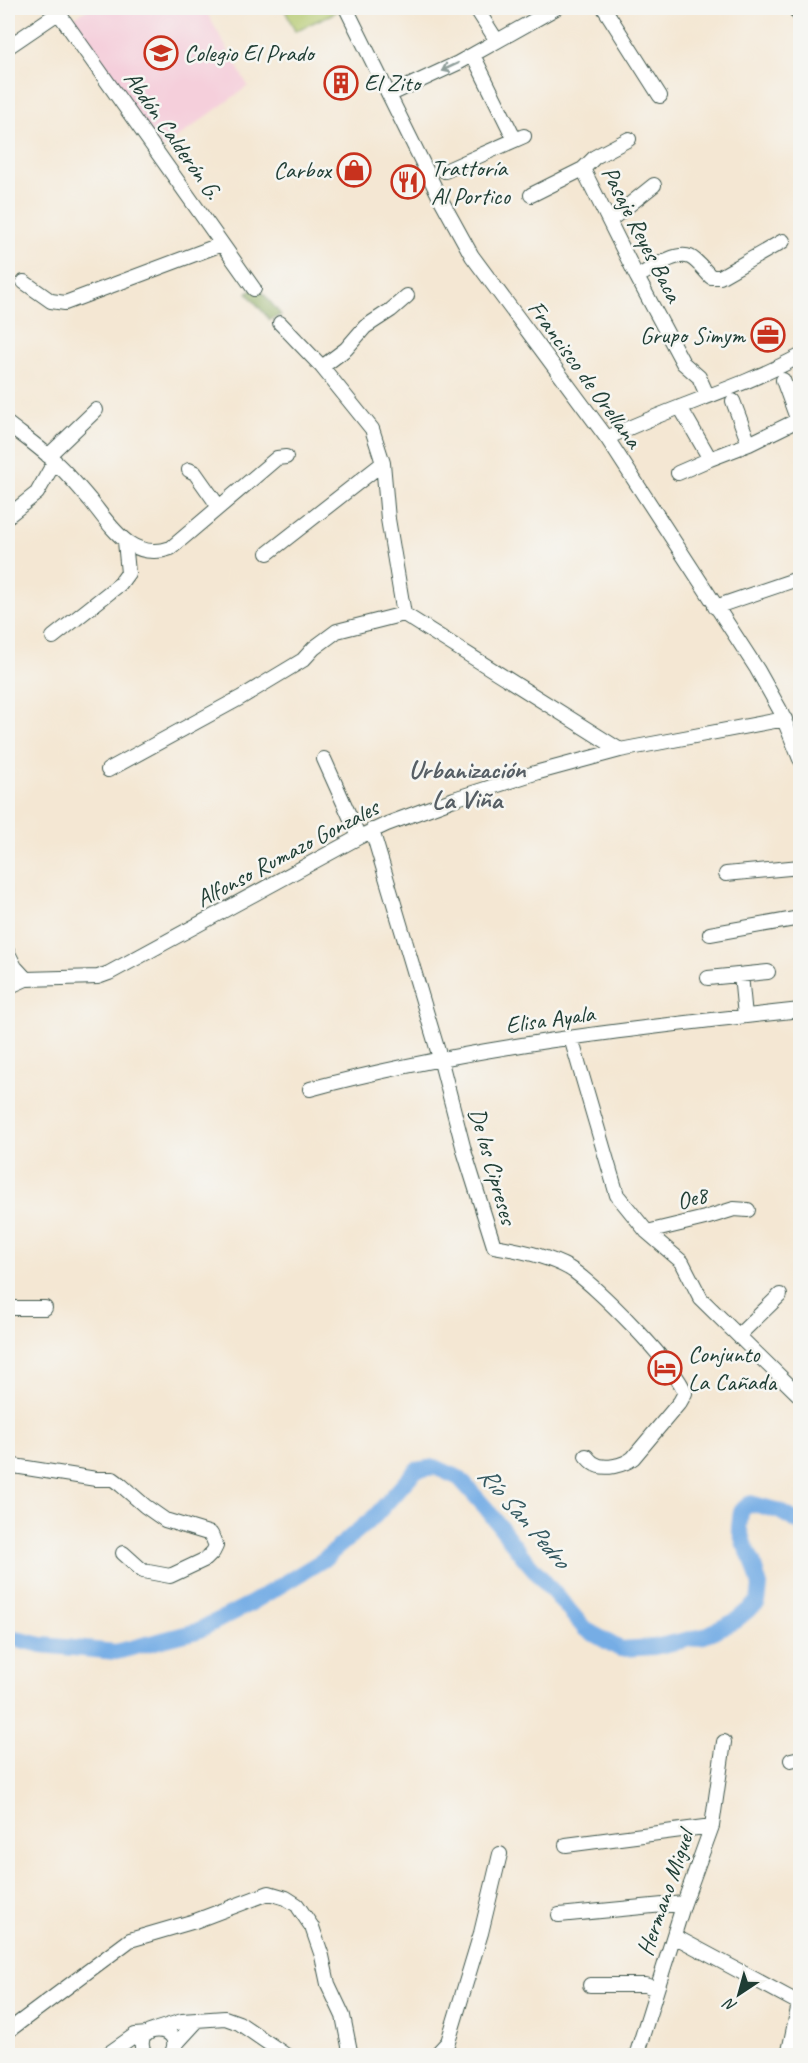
<svg xmlns="http://www.w3.org/2000/svg" width="808" height="2063" viewBox="0 0 808 2063" font-family="Caveat,sans-serif">
	<rect width="100%" height="100%" fill="#f6f6f2"/>
	<filter id="ink" filterUnits="userSpaceOnUse"><feTurbulence type="fractalNoise" baseFrequency=".0167" numOctaves="2"/><feDisplacementMap in="SourceGraphic" scale="12" xChannelSelector="R" yChannelSelector="G"/><feConvolveMatrix kernelMatrix="1 2 1 2 8 2 1 2 1" color-interpolation-filters="sRGB"/></filter>
	<filter id="wash" filterUnits="userSpaceOnUse"><feTurbulence type="fractalNoise" baseFrequency=".008" numOctaves="4" result="noise"/><feDisplacementMap in="SourceGraphic" scale="24" xChannelSelector="R" yChannelSelector="G"/><feGaussianBlur stdDeviation="1.35" result="paint"/><feColorMatrix in="noise" values="0 0 0 0 0 0 0 0 0 0 0 0 0 0 0 0 0 1.4 0 .05"/><feComposite in="paint" operator="in"/></filter>
	<g filter="url(#wash)">
		<rect width="100%" height="100%" fill="#f4e7d3"/>
		<path fill="#f5cfdb" d="M 90,8 L 204,8 L 248,86 L 162,149 L 69,20 Z"/>
		<path fill="#b3c86c" stroke="#698250" stroke-width="1.5" d="M 284,8 L 335,8 L 336,12 L 295,31 Z"/>
		<path fill="#8eac60" stroke="#56744a" stroke-width="1.5" d="M 258,287 L 281,315 L 270,320 L 247,293 Z"/>
		<g fill="none" stroke-linecap="round" stroke-linejoin="round">
			<path stroke="#76ade5" stroke-width="16" d="M 8,1637 L 42,1645 L 116,1652 L 197,1631 L 250,1604 L 323,1560 L 375,1516 L 416,1470 L 435,1467 L 459,1478 L 486,1508 L 520,1553 L 585,1629 L 620,1649 L 654,1647 L 704,1636 L 735,1621 L 758,1602 L 760,1586 L 753,1562 L 744,1544 L 739,1528 L 741,1511 L 750,1503 L 779,1511 L 800,1523"/>
		</g>
	</g>
	<g filter="url(#ink)">
		<g fill="none" stroke-linecap="round" stroke-linejoin="round">
			<g stroke="#3f564c" stroke-width="16">
				<path id="minor" d="M 55,8 L 254,289
					M 346,8 L 439,196 L 472,256 L 607,438 L 757,669 L 780,710 L 800,759
					M 476,8 L 497,41
					M 604,8 L 660,96
					M 8,47 L 58,13
					M 473,55 L 515,140
					M 389,95 L 458,63 L 556,8
					M 629,139 L 595,157 L 583,169 L 637,277 L 683,363 L 699,377 L 707,395
					M 445,171 L 524,136
					M 531,195 L 583,169
					M 609,221 L 654,185
					M 637,277 C 650,270 675,251 690,257 C 698,261 705,271 711,277 L 720,277 L 783,241
					M 24,282 L 51,301 L 65,303 L 222,244
					M 280,323 L 322,367 L 372,429 L 383,463 L 388,519 L 404,614
					M 322,367 L 346,349 L 365,327 L 391,310 L 407,296
					M 783,380 L 798,421
					M 733,401 L 749,444
					M 680,407 L 710,459 L 749,444 L 800,419
					M 8,424 C 23,436 41,448 55,462 C 67,473 79,487 90,500 C 111,526 131,562 171,548 L 277,458 L 286,457
					M 607,438 C 670,407 739,389 800,356
					M 48,456 L 96,410
					M 189,470 L 195,473 L 219,507
					M 678,473 L 710,459
					M 8,516 L 37,493 L 55,461
					M 268,553 L 383,463
					M 715,607 L 800,578
					M 53,637 L 120,584 L 128,573 L 125,541
					M 324,759 L 359,837
					M 108,770 L 240,698 L 303,660 L 314,648 L 337,631 L 404,614 L 620,750
					M 372,830 L 440,1058 L 465,1154 L 494,1246 C 519,1250 547,1256 569,1268 C 593,1282 677,1367 685,1393 L 680,1402 L 633,1458 C 624,1465 604,1471 593,1463 C 590,1461 588,1458 586,1456
					M 726,874 L 800,867
					M 710,934 L 800,918
					M 8,953 L 15,967 L 26,979
					M 741,975 L 745,1016
					M 708,978 L 768,972
					M 8,987 L 26,979 L 98,977 L 109,973 L 359,837 L 387,824 L 454,799 L 535,773 L 620,750 L 785,719
					M 571,1038 L 617,1195 L 647,1232 L 682,1262 L 701,1299 L 800,1396
					M 310,1089 C 470,1046 636,1028 800,1010
					M 647,1232 L 705,1218 L 734,1209 L 748,1210
					M 8,1308 L 45,1308
					M 739,1335 L 780,1295
					M 8,1465 L 96,1479 L 113,1479 L 121,1485 L 145,1506 L 165,1520 L 211,1534 L 216,1546 L 213,1552 L 206,1559 L 170,1576 L 143,1571 L 123,1553
					M 791,1760 L 800,1758
					M 566,1845 L 712,1826
					M 559,1915 L 684,1903
					M 674,1936 L 799,2003
					M 590,1985 L 645,1985 L 657,1989
					M 157,2029 L 182,2021 L 225,2018 L 239,2023 L 287,2056
					M 8,2031 L 130,1940 L 195,1921 L 269,1893 L 286,1898 L 297,1905 L 312,1927 L 322,1956 L 328,1984 L 343,2016 L 351,2056
					M 174,2046 L 197,2021
					M 105,2056 L 135,2035 L 147,2034
					M 146,2056 C 125,2022 191,2022 170,2056
					M 435,2056 L 448,2042 L 481,1933 L 500,1854
					M 636,2056 L 684,1903 L 712,1826 L 724,1742
					M 788,2056 L 800,1999"/>
			</g>
			<g stroke="#3f564c" stroke-width="21">
				<path id="major" d="M 798,8 L 800,12"/>
			</g>
			<use href="#minor" stroke="#fff" stroke-width="14"/>
			<use href="#major" stroke="#f7c06c" stroke-width="18"/>
		</g>
		<defs><path id="oneway-shaft" d="M-6 0H5M1.5-3L5.5 0L1.5 3" fill="none" stroke-width="1.6" stroke-linecap="round" stroke-linejoin="round" transform="scale(1.5)"/></defs>
		<use stroke="#8f9e9a" href="#oneway-shaft" transform="translate(450 67) rotate(155)"/>
	</g>
	<defs>
		<g id="school-ring" transform="scale(1.725)"><circle r="9.5" fill="#f6f6f2" stroke="#c8321e" stroke-width="1.5"/><path d="M0-5L7-2L0 1L-7-2ZM-4 1L0 2.5L4 1V4Q0 6-4 4Z" fill="#c8321e"/></g>
		<g id="building-ring" transform="scale(1.725)"><circle r="9.5" fill="#f6f6f2" stroke="#c8321e" stroke-width="1.5"/><path d="M-4-6H4V6H1V3H-1V6H-4ZM-2.5-4.3h1.7v1.8h-1.7ZM.8-4.3h1.7v1.8H.8ZM-2.5-1h1.7V.8h-1.7ZM.8-1h1.7V.8H.8Z" fill="#c8321e"/></g>
		<g id="shop-ring" transform="scale(1.725)"><circle r="9.5" fill="#f6f6f2" stroke="#c8321e" stroke-width="1.5"/><path d="M-5-2.5h2.3a2.7 3.5 0 0 1 5.4 0H5L5.5 6h-11ZM-1.5-2.5h3a1.5 2.3 0 0 0-3 0Z" fill="#c8321e"/></g>
		<g id="restaurant-ring" transform="scale(1.725)"><circle r="9.5" fill="#f6f6f2" stroke="#c8321e" stroke-width="1.5"/><path d="M-5-6h1v4h1v-4h1v4h1v-4h1v5L-1.5 .5V6h-2V.5L-5-1ZM5-6V6H3V1.5H1.5Q1.5-4 5-6Z" fill="#c8321e"/></g>
		<g id="office-ring" transform="scale(1.725)"><circle r="9.5" fill="#f6f6f2" stroke="#c8321e" stroke-width="1.5"/><path d="M-6-3h4V-5.5h4V-3h4V5H-6ZM-1-4.5V-3h2v-1.5ZM-6 0V1H6V0Z" fill="#c8321e"/></g>
		<g id="hotel-ring" transform="scale(1.725)"><circle r="9.5" fill="#f6f6f2" stroke="#c8321e" stroke-width="1.5"/><path d="M-6-4.5h1.5V1H6V5H4.5V3h-9V5H-6ZM-4 0a1.8 1.8 0 1 1 3.6 0ZM.5 0V-2.5h3Q6-2.5 6 0Z" fill="#c8321e"/></g>
	</defs>
	<g fill-rule="evenodd">
		<use href="#school-ring" x="161" y="53"/>
		<use href="#building-ring" x="341" y="83"/>
		<use href="#shop-ring" x="354" y="170"/>
		<use href="#restaurant-ring" x="408" y="182"/>
		<use href="#office-ring" x="768" y="335"/>
		<use href="#hotel-ring" x="665" y="1368"/>
	</g>
	<g text-anchor="middle" dominant-baseline="central" stroke-width="5" stroke-linejoin="round" paint-order="stroke">
		<g font-size="24" fill="#1f3d34" stroke="#f6f6f2" text-anchor="start">
			<text x="184" y="53">Colegio El Prado</text>
			<text x="364" y="83">El Zito</text>
			<text x="431" y="168">Trattoría<tspan x="431" dy="28">Al Portico</tspan></text>
			<text x="331" y="170" text-anchor="end">Carbox</text>
			<text x="745" y="335" text-anchor="end">Grupo Simym</text>
			<text x="688" y="1354">Conjunto<tspan x="688" dy="28">La Cañada</tspan></text>
		</g>
		<g font-size="24" fill="#1f3d34" stroke="#f6f6f2">
			<text transform="translate(173 135) rotate(55)">Abdón Calderón G.</text>
			<text transform="translate(642 234) rotate(63)">Pasaje Reyes Baca</text>
			<text transform="translate(585 374) rotate(54)">Francisco de Orellana</text>
			<text transform="translate(287 853) rotate(-28)">Alfonso Rumazo Gonzales</text>
			<text transform="translate(550 1019) rotate(-8)">Elisa Ayala</text>
			<text transform="translate(493 1166) rotate(74)">De los Cipreses</text>
			<text transform="translate(692 1198) rotate(-15)">Oe8</text>
			<text transform="translate(665 1893) rotate(-71)">Hermano Miguel</text>
		</g>
		<g font-size="26" font-weight="bold" fill="#575f65" stroke="#f6f6f2">
			<text x="467" y="769">Urbanización<tspan x="467" dy="30">La Viña</tspan></text>
		</g>
		<g font-size="26" font-style="italic" fill="#355960" stroke="#f6f6f2">
			<text transform="translate(524 1517) rotate(49)">Río San Pedro</text>
		</g>
	</g>
	<rect width="808" height="2063" fill="none" stroke="#f6f6f2" stroke-width="30"/>
	<g transform="translate(739 1994) rotate(216)" stroke="#f6f6f2" stroke-width="4.5" paint-order="stroke">
	<path d="M0-4.5L10 22L0 15L-10 22Z" fill="#1f3d34"/>
	<text y="-9" font-size="16" font-weight="bold" text-anchor="middle" fill="#1f3d34">N</text>
	</g>
</svg>
